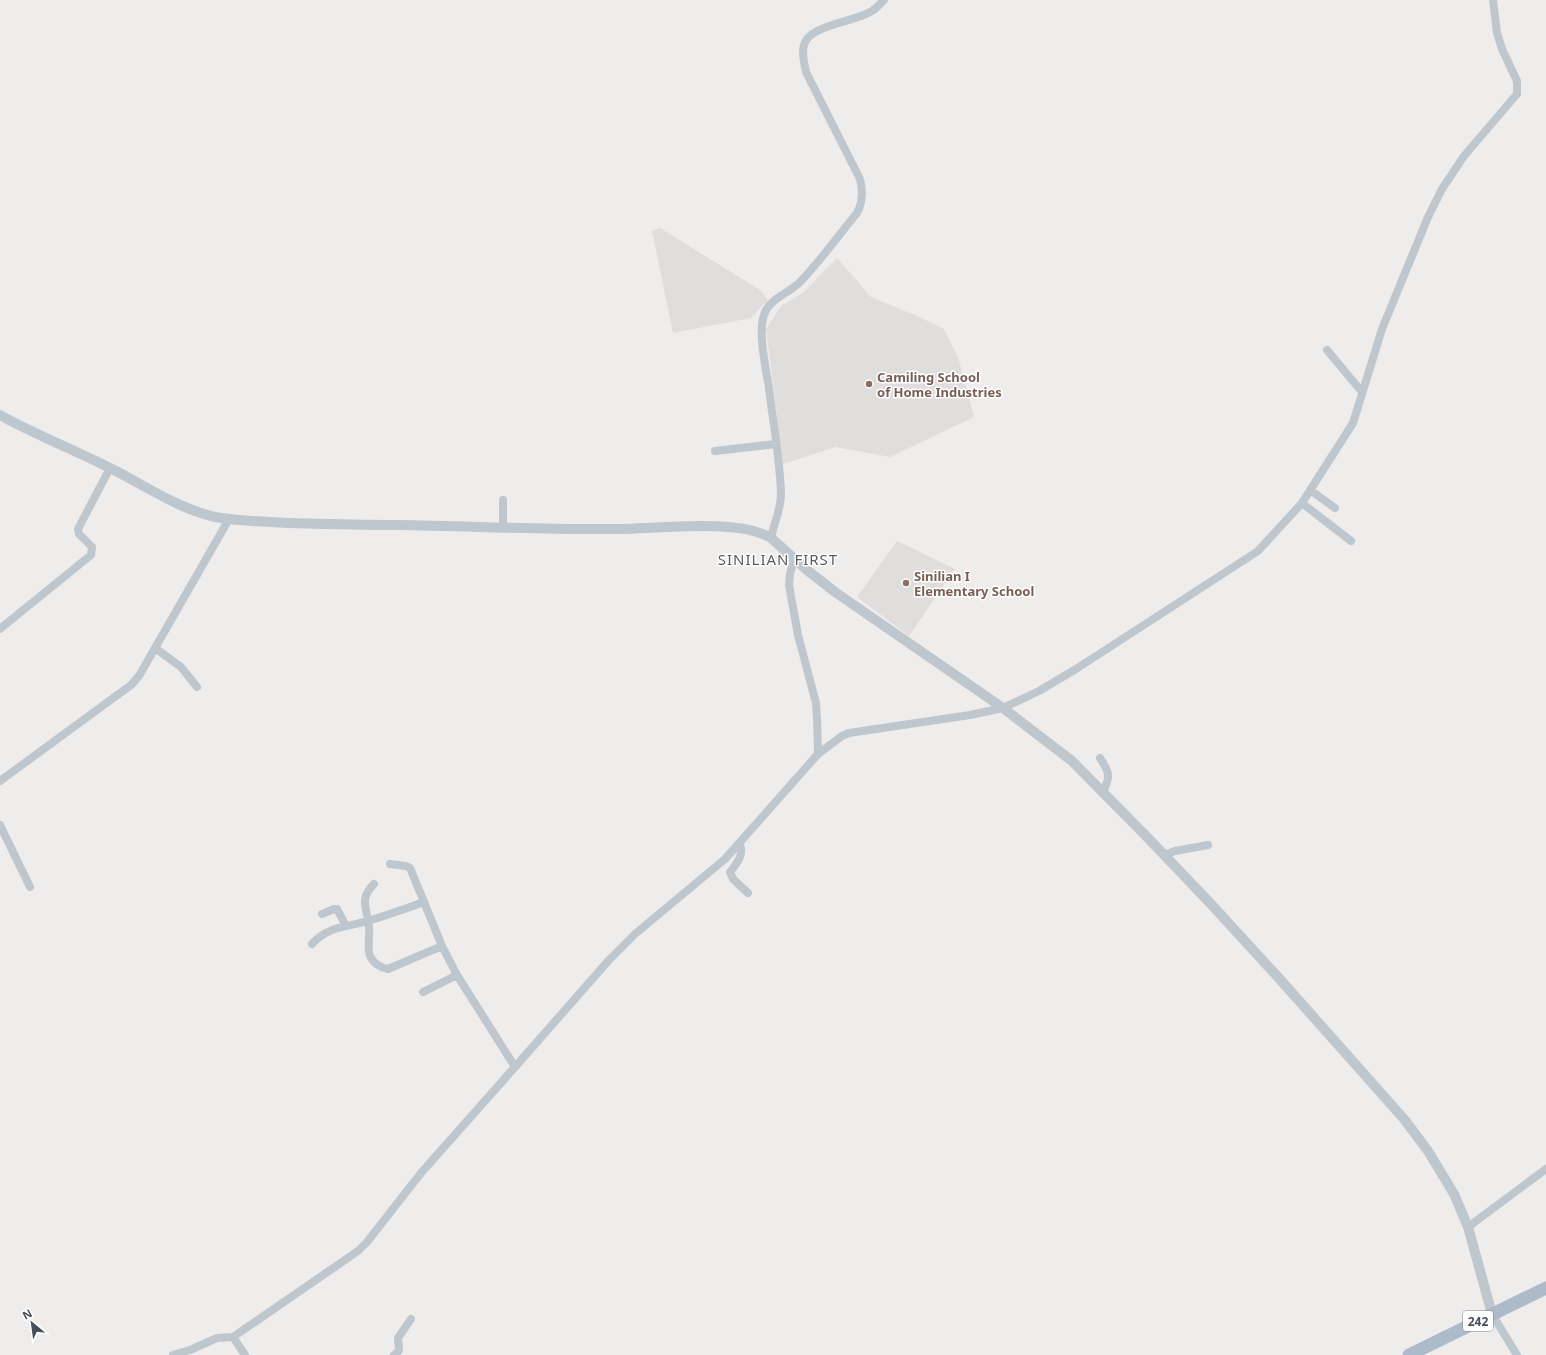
<svg xmlns="http://www.w3.org/2000/svg" width="1546" height="1355" viewBox="0 0 1546 1355" font-family="'Noto Sans',sans-serif">
	<rect width="100%" height="100%" fill="#efecec"/>
	<path fill="#e0dddd" d="M 660,228 L 760,290 L 768,300 L 751,318 L 673,333 L 652,231 Z
		M 837,258 L 871,297 L 915,315 L 944,329 L 958,357 L 974,417 L 890,457 L 836,447 L 783,464 L 766,329 L 781,306 L 803,293 Z
		M 897,541 L 955,569 L 909,636 L 857,597 Z"/>
	<g fill="none" stroke-linecap="round" stroke-linejoin="round">
		<path stroke="#bec6ce" stroke-width="8" d="M 1327,350 L 1362,392
			M 715,451 L 776,444
			M 1310,490 L 1335,508
			M 1302,503 L 1351,541
			M 503,527 L 503,500
			M 771,538 C 774,523 781,509 781,494 C 780,458 773,423 769,388 C 766,368 756,328 766,310 C 773,297 791,292 801,281 C 821,260 838,236 857,213 C 863,202 863,191 860,179 L 806,72 C 804,62 800,48 807,39 C 817,25 855,21 870,12 C 876,9 880,4 884,0
			M 794,559 L 790,574 L 789,585 L 798,635 L 816,703 L 817,719 L 818,754
			M 0,629 L 91,555 L 92,547 L 79,534 L 78,529 L 110,468
			M 155,648 L 181,667 L 197,687
			M 1100,758 C 1110,773 1111,777 1102,793
			M 0,781 L 131,685 L 139,676 L 229,519
			M 0,825 L 30,887
			M 739,843 C 745,854 737,863 730,872 L 733,879 L 748,893
			M 1164,855 L 1175,851 L 1208,845
			M 390,864 L 406,866 L 410,868 L 424,902
			M 374,884 C 358,899 368,910 369,928 C 370,937 367,948 370,956 C 373,963 381,968 388,969 L 442,946
			M 322,914 L 334,909 L 337,909 L 346,926
			M 312,944 C 328,926 347,927 368,921 C 387,915 405,909 424,902 L 442,946 L 457,975 L 515,1067 L 609,960 L 635,934 L 725,859 L 818,754 L 842,736 L 849,733 L 970,715 L 1003,708 L 1039,691 L 1076,669 L 1258,551 L 1302,503 L 1353,423 L 1382,329 L 1428,217 L 1442,189 L 1464,156 L 1517,94 L 1517,81 L 1502,49 L 1497,33 L 1493,0
			M 423,992 L 457,975
			M 1468,1227 L 1546,1169
			M 1492,1314 L 1517,1355
			M 173,1355 L 190,1350 L 217,1338 L 233,1337
			M 245,1355 L 233,1337 L 358,1251 L 367,1242 L 421,1173 L 515,1067
			M 394,1355 L 397,1353 L 399,1350 L 398,1338 L 411,1319"/>
		<path stroke="#bec6ce" stroke-width="10" d="M 0,415 C 36,435 75,450 112,469 C 146,486 183,512 221,518 C 243,521 266,522 289,523 C 325,524 361,525 397,525 C 470,526 544,530 617,529 C 657,529 738,518 771,538 L 807,570 L 835,592 L 1003,708 L 1072,761 L 1148,838 L 1210,903 L 1277,976 L 1404,1119 L 1428,1151 L 1454,1194 L 1468,1227 L 1492,1314"/>
		<path stroke="#adbaca" stroke-width="13" d="M 1409,1355 L 1546,1288"/>
	</g>
	<g fill="#8d6e63" stroke="#fff" stroke-width="1.5">
		<circle cx="869" cy="384" r="4"/>
		<circle cx="906" cy="583" r="4"/>
	</g>
	<g text-anchor="middle" dominant-baseline="central" stroke-width="3" stroke-linejoin="round" paint-order="stroke">
		<rect fill="#fff" stroke="#7e838a" stroke-width="1" x="1463" y="1311" width="30" height="20" rx="3"/>
		<g font-size="12" font-weight="bold" fill="#464e58">
			<text x="1478" y="1321">242</text>
		</g>
		<g font-size="13" font-weight="bold" fill="#785e54" stroke="#fff" text-anchor="start">
			<text x="877" y="377">Camiling School<tspan x="877" dy="15">of Home Industries</tspan></text>
			<text x="914" y="576">Sinilian I<tspan x="914" dy="15">Elementary School</tspan></text>
		</g>
		<g font-size="15" letter-spacing="1" fill="#595c61" stroke="#fff">
			<text x="778" y="559">SINILIAN FIRST</text>
		</g>
	</g>
	<g transform="translate(32 1323) rotate(331)" stroke="#ffffff" stroke-width="3" paint-order="stroke">
	<path d="M0-3L7 15L0 10L-7 15Z" fill="#464e58"/>
	<text y="-6" font-size="11" font-weight="bold" text-anchor="middle" fill="#464e58">N</text>
	</g>
</svg>
